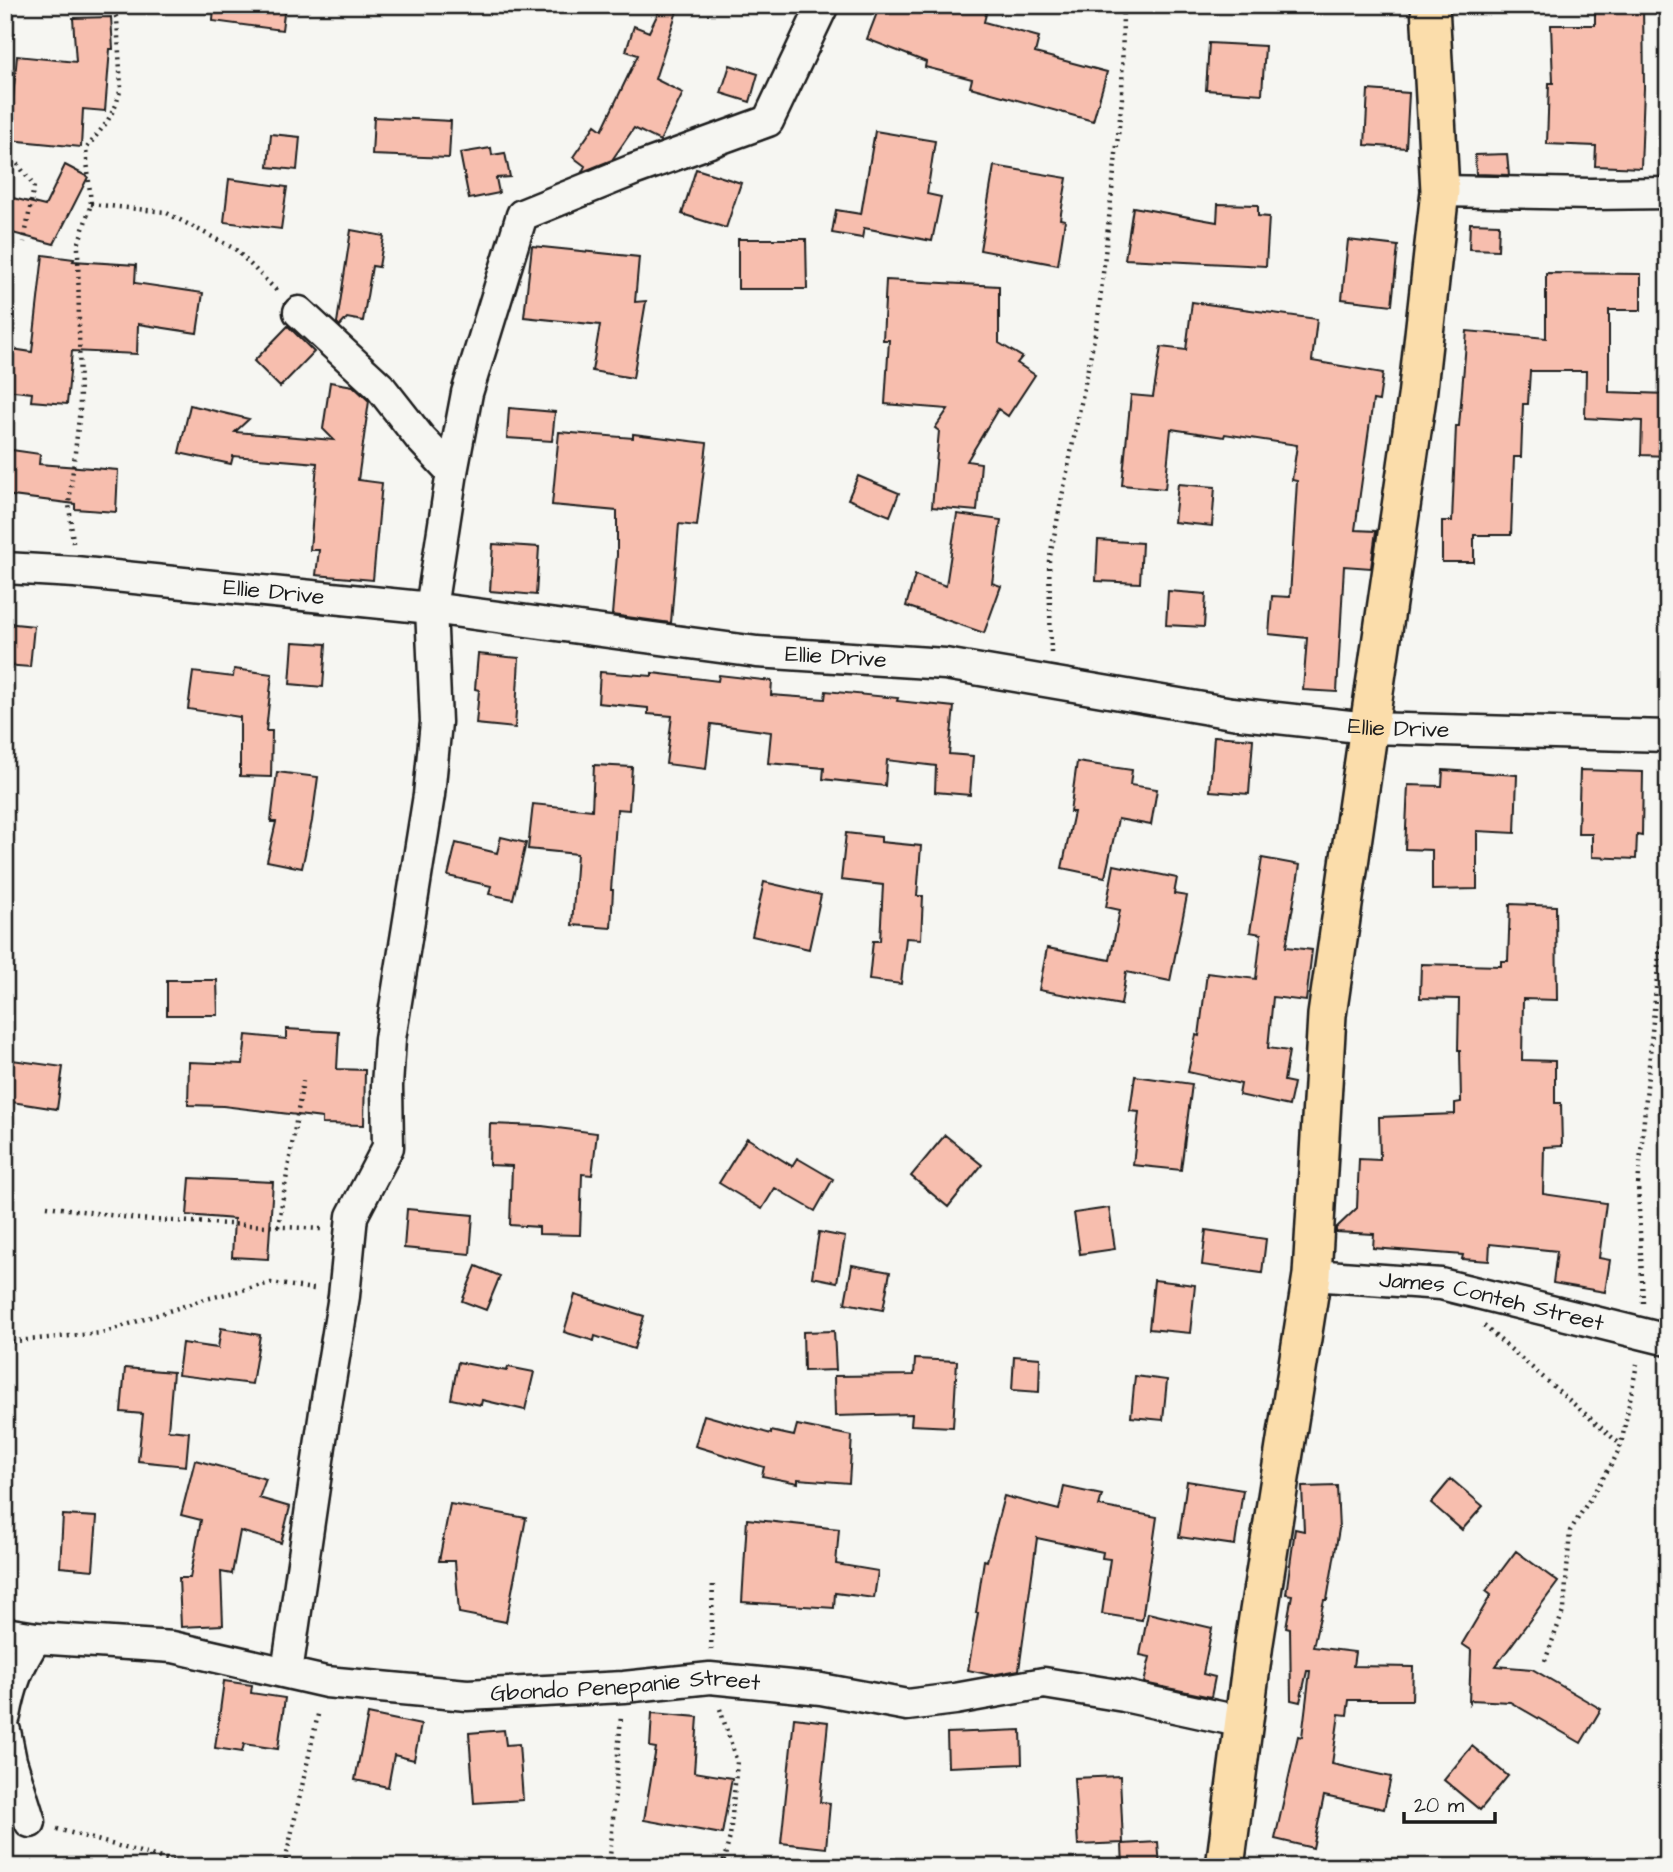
<svg xmlns="http://www.w3.org/2000/svg" width="1673" height="1872" viewBox="0 0 1673 1872" font-family="'Architects Daughter',sans-serif">
	<rect width="100%" height="100%" fill="#f6f6f2"/>
	<filter id="ink" filterUnits="userSpaceOnUse"><feTurbulence type="fractalNoise" baseFrequency=".0143" numOctaves="2"/><feDisplacementMap in="SourceGraphic" scale="14" xChannelSelector="R" yChannelSelector="G"/><feConvolveMatrix kernelMatrix="1 2 1 2 8 2 1 2 1" color-interpolation-filters="sRGB"/></filter>
	<g filter="url(#ink)">
		<path fill="#f7beae" stroke="#1c1c1c" stroke-width="2" d="M 214,5 L 285,5 L 282,30 L 213,21 Z
			M 662,5 L 679,5 L 655,79 L 683,93 L 660,141 L 634,128 L 612,160 L 582,172 L 585,166 L 573,157 L 595,125 L 602,130 L 638,55 L 626,51 L 634,26 L 649,32 Z
			M 880,5 L 971,5 L 987,10 L 984,22 L 1039,37 L 1035,53 L 1107,72 L 1093,121 L 970,87 L 972,79 L 925,67 L 926,62 L 867,39 Z
			M 1595,5 L 1643,5 L 1644,88 L 1641,168 L 1595,166 L 1596,146 L 1547,144 L 1549,83 L 1553,83 L 1551,25 L 1595,25 Z
			M 111,17 L 113,49 L 110,49 L 105,111 L 83,109 L 81,147 L 9,140 L 17,56 L 76,62 L 73,18 Z
			M 1209,43 L 1265,46 L 1262,94 L 1206,90 Z
			M 730,65 L 758,74 L 750,102 L 721,93 Z
			M 1368,90 L 1409,93 L 1406,148 L 1365,145 Z
			M 374,117 L 451,121 L 449,158 L 372,155 Z
			M 875,131 L 935,141 L 927,194 L 941,197 L 932,241 L 864,228 L 862,238 L 832,233 L 836,210 L 861,214 Z
			M 271,134 L 300,137 L 297,170 L 268,167 Z
			M 491,148 L 492,155 L 505,153 L 510,177 L 496,178 L 499,193 L 469,199 L 460,153 Z
			M 1507,154 L 1509,175 L 1476,174 L 1475,155 Z
			M 65,165 L 88,177 L 54,244 L 5,231 L 5,196 L 45,206 Z
			M 994,166 L 1067,178 L 1060,219 L 1065,220 L 1058,265 L 980,250 Z
			M 696,169 L 741,183 L 726,228 L 682,214 Z
			M 229,179 L 287,187 L 281,229 L 224,222 Z
			M 1218,204 L 1258,205 L 1258,216 L 1269,217 L 1266,266 L 1125,259 L 1133,207 L 1217,222 Z
			M 1470,223 L 1499,224 L 1498,250 L 1469,249 Z
			M 351,230 L 384,236 L 379,267 L 372,266 L 363,321 L 347,318 L 340,326 L 337,323 Z
			M 738,239 L 806,239 L 807,289 L 738,289 Z
			M 1348,240 L 1398,246 L 1392,305 L 1342,299 Z
			M 532,246 L 639,257 L 635,302 L 646,301 L 633,378 L 592,371 L 600,325 L 524,317 Z
			M 43,255 L 74,259 L 73,261 L 136,265 L 135,283 L 203,293 L 197,333 L 138,324 L 137,354 L 72,351 L 67,404 L 31,401 L 32,393 L 5,390 L 5,348 L 32,352 Z
			M 1546,273 L 1641,274 L 1641,310 L 1609,310 L 1609,392 L 1668,394 L 1668,456 L 1641,455 L 1642,421 L 1585,418 L 1586,371 L 1530,371 L 1528,404 L 1523,404 L 1521,457 L 1514,457 L 1511,535 L 1474,535 L 1474,562 L 1442,562 L 1442,521 L 1452,521 L 1456,426 L 1459,426 L 1467,331 L 1546,338 Z
			M 886,280 L 999,286 L 999,343 L 1022,357 L 1017,363 L 1035,375 L 1008,416 L 998,409 L 967,461 L 981,463 L 977,511 L 932,507 L 939,431 L 935,428 L 948,409 L 885,404 L 889,340 L 883,340 Z
			M 1192,302 L 1317,319 L 1312,361 L 1383,373 L 1379,401 L 1373,400 L 1355,530 L 1376,531 L 1371,568 L 1344,566 L 1337,692 L 1303,690 L 1307,638 L 1269,634 L 1272,596 L 1290,597 L 1297,481 L 1292,480 L 1297,445 L 1225,434 L 1224,437 L 1171,429 L 1165,489 L 1122,485 L 1131,395 L 1153,397 L 1161,347 L 1186,350 Z
			M 288,326 L 314,352 L 280,387 L 254,361 Z
			M 330,382 L 353,386 L 369,401 L 358,480 L 382,483 L 373,580 L 316,575 L 319,550 L 310,550 L 317,463 L 233,456 L 231,464 L 179,453 L 190,405 L 249,419 L 235,432 L 334,440 L 323,429 Z
			M 509,408 L 555,412 L 552,441 L 507,438 Z
			M 559,432 L 633,438 L 633,434 L 707,443 L 697,526 L 679,524 L 671,623 L 612,615 L 617,555 L 617,511 L 552,505 Z
			M 5,449 L 40,454 L 39,464 L 118,470 L 116,512 L 75,509 L 75,504 L 5,495 Z
			M 858,476 L 899,493 L 890,516 L 848,499 Z
			M 1178,484 L 1215,487 L 1212,526 L 1174,522 Z
			M 957,514 L 1001,520 L 992,583 L 1001,586 L 984,633 L 906,606 L 915,575 L 946,586 Z
			M 1098,540 L 1142,543 L 1140,583 L 1096,581 Z
			M 493,544 L 539,547 L 536,595 L 490,591 Z
			M 1168,591 L 1206,594 L 1204,627 L 1166,625 Z
			M 5,623 L 34,626 L 30,667 L 5,665 Z
			M 293,642 L 326,644 L 323,687 L 290,684 Z
			M 478,654 L 519,658 L 515,728 L 476,724 L 479,690 L 475,689 Z
			M 234,669 L 272,674 L 266,731 L 272,731 L 271,777 L 240,776 L 240,717 L 188,709 L 193,672 L 233,677 Z
			M 600,672 L 652,676 L 652,673 L 718,681 L 719,675 L 772,681 L 771,695 L 825,699 L 826,691 L 898,698 L 897,701 L 954,707 L 949,754 L 973,756 L 970,795 L 935,792 L 936,766 L 887,760 L 885,786 L 823,779 L 824,768 L 768,763 L 771,732 L 711,724 L 706,769 L 666,764 L 672,716 L 648,714 L 648,708 L 598,703 Z
			M 1214,736 L 1253,739 L 1249,794 L 1210,791 Z
			M 1077,762 L 1132,770 L 1130,785 L 1157,789 L 1151,825 L 1118,819 L 1105,877 L 1062,868 L 1074,812 L 1070,812 Z
			M 594,765 L 632,767 L 629,810 L 617,809 L 611,890 L 613,890 L 611,928 L 572,925 L 577,854 L 528,849 L 533,804 L 592,810 Z
			M 1443,770 L 1517,775 L 1515,833 L 1477,831 L 1477,889 L 1432,890 L 1432,850 L 1405,849 L 1408,785 L 1442,786 Z
			M 1580,770 L 1643,772 L 1642,836 L 1637,835 L 1636,859 L 1592,857 L 1592,834 L 1578,834 Z
			M 277,772 L 318,777 L 312,821 L 302,868 L 267,861 L 276,822 L 271,822 Z
			M 846,833 L 881,837 L 881,842 L 921,846 L 917,896 L 923,896 L 921,939 L 906,938 L 901,984 L 869,980 L 873,941 L 880,941 L 883,885 L 841,880 Z
			M 501,837 L 526,843 L 513,899 L 489,894 L 491,886 L 448,876 L 456,843 L 497,853 Z
			M 1262,858 L 1300,865 L 1286,947 L 1312,950 L 1306,1001 L 1273,997 L 1268,1048 L 1289,1051 L 1284,1081 L 1294,1083 L 1289,1106 L 1239,1095 L 1241,1084 L 1188,1072 L 1196,1035 L 1199,1036 L 1207,973 L 1256,979 L 1261,934 L 1250,932 Z
			M 1114,865 L 1177,878 L 1174,894 L 1187,896 L 1170,981 L 1126,972 L 1121,1005 L 1039,990 L 1047,948 L 1110,960 L 1120,910 L 1106,907 Z
			M 764,882 L 821,895 L 809,949 L 752,936 Z
			M 1510,904 L 1556,906 L 1557,1000 L 1523,999 L 1522,1060 L 1555,1061 L 1555,1103 L 1561,1103 L 1562,1146 L 1544,1147 L 1543,1194 L 1606,1203 L 1599,1258 L 1610,1260 L 1605,1292 L 1553,1283 L 1557,1251 L 1490,1244 L 1489,1261 L 1462,1259 L 1463,1255 L 1373,1248 L 1374,1234 L 1336,1232 L 1336,1228 L 1357,1208 L 1359,1159 L 1380,1160 L 1379,1117 L 1455,1114 L 1455,1103 L 1461,1102 L 1460,1050 L 1458,1050 L 1459,999 L 1420,998 L 1421,964 L 1501,966 L 1501,961 L 1508,961 Z
			M 167,980 L 217,980 L 218,1015 L 167,1015 Z
			M 286,1029 L 339,1032 L 337,1069 L 365,1070 L 364,1125 L 322,1124 L 322,1118 L 223,1106 L 188,1105 L 189,1062 L 243,1064 L 246,1035 L 286,1039 Z
			M 5,1059 L 63,1067 L 57,1109 L 5,1101 Z
			M 1135,1076 L 1192,1084 L 1181,1170 L 1133,1165 L 1139,1112 L 1130,1111 Z
			M 490,1124 L 542,1126 L 597,1133 L 592,1175 L 582,1174 L 580,1235 L 539,1234 L 539,1227 L 510,1225 L 512,1166 L 489,1165 Z
			M 945,1135 L 982,1165 L 948,1207 L 911,1176 Z
			M 747,1138 L 792,1166 L 797,1158 L 833,1179 L 815,1211 L 775,1188 L 762,1209 L 719,1183 Z
			M 190,1178 L 273,1182 L 268,1259 L 232,1257 L 234,1219 L 187,1215 Z
			M 1109,1208 L 1115,1249 L 1080,1254 L 1074,1213 Z
			M 407,1209 L 473,1215 L 470,1254 L 404,1248 Z
			M 1206,1230 L 1266,1239 L 1262,1273 L 1202,1265 Z
			M 819,1232 L 845,1237 L 837,1282 L 812,1277 Z
			M 852,1265 L 890,1272 L 883,1310 L 845,1303 Z
			M 476,1266 L 500,1276 L 486,1310 L 462,1301 Z
			M 1154,1280 L 1195,1285 L 1190,1333 L 1149,1329 Z
			M 575,1295 L 644,1316 L 634,1349 L 595,1336 L 594,1341 L 564,1332 Z
			M 221,1328 L 260,1335 L 252,1384 L 178,1375 L 182,1343 L 218,1348 Z
			M 834,1331 L 836,1370 L 804,1371 L 803,1332 Z
			M 1014,1356 L 1040,1358 L 1039,1392 L 1012,1390 Z
			M 915,1359 L 957,1361 L 953,1427 L 911,1425 L 912,1414 L 835,1416 L 834,1376 L 914,1375 Z
			M 458,1362 L 507,1371 L 508,1367 L 534,1372 L 525,1410 L 482,1400 L 481,1405 L 451,1399 Z
			M 125,1368 L 173,1372 L 168,1430 L 189,1432 L 186,1466 L 138,1461 L 143,1414 L 121,1412 Z
			M 1135,1376 L 1167,1380 L 1163,1420 L 1131,1417 Z
			M 704,1415 L 771,1434 L 771,1431 L 794,1436 L 797,1425 L 852,1436 L 849,1483 L 798,1479 L 798,1483 L 762,1476 L 764,1467 L 695,1446 Z
			M 195,1460 L 266,1479 L 259,1498 L 290,1507 L 281,1543 L 240,1531 L 232,1574 L 221,1572 L 223,1625 L 181,1627 L 179,1578 L 190,1578 L 201,1520 L 181,1515 Z
			M 1451,1479 L 1483,1506 L 1462,1530 L 1431,1503 Z
			M 1187,1481 L 1243,1490 L 1235,1545 L 1179,1537 Z
			M 1337,1486 L 1339,1529 L 1327,1600 L 1324,1600 L 1313,1647 L 1355,1652 L 1353,1666 L 1413,1667 L 1412,1700 L 1349,1700 L 1347,1715 L 1339,1714 L 1332,1764 L 1391,1777 L 1384,1809 L 1324,1796 L 1313,1848 L 1275,1839 L 1298,1736 L 1302,1737 L 1310,1671 L 1307,1671 L 1300,1702 L 1291,1700 L 1290,1628 L 1286,1627 L 1292,1595 L 1286,1594 L 1295,1529 L 1304,1531 L 1302,1487 Z
			M 1064,1487 L 1102,1495 L 1099,1506 L 1157,1517 L 1142,1620 L 1102,1614 L 1110,1559 L 1102,1558 L 1103,1552 L 1037,1538 L 1019,1670 L 991,1675 L 968,1670 L 978,1613 L 976,1613 L 984,1560 L 987,1561 L 1004,1496 L 1059,1510 Z
			M 450,1504 L 526,1518 L 506,1622 L 459,1613 L 455,1561 L 439,1561 Z
			M 63,1515 L 97,1517 L 93,1570 L 60,1567 Z
			M 747,1519 L 839,1529 L 836,1564 L 878,1571 L 874,1598 L 835,1593 L 834,1608 L 742,1602 Z
			M 1516,1551 L 1558,1582 L 1496,1666 L 1532,1669 L 1601,1709 L 1581,1743 L 1510,1702 L 1471,1700 L 1469,1703 L 1471,1650 L 1462,1644 L 1491,1595 L 1486,1591 Z
			M 1148,1613 L 1212,1628 L 1203,1674 L 1215,1677 L 1211,1697 L 1144,1683 L 1150,1657 L 1140,1655 Z
			M 224,1681 L 252,1685 L 251,1693 L 285,1698 L 278,1749 L 244,1744 L 242,1752 L 215,1748 Z
			M 652,1713 L 698,1717 L 694,1772 L 732,1778 L 722,1834 L 644,1820 L 656,1748 L 650,1747 Z
			M 368,1714 L 421,1725 L 414,1760 L 394,1755 L 388,1787 L 355,1780 Z
			M 794,1718 L 828,1722 L 820,1802 L 830,1803 L 826,1848 L 781,1843 Z
			M 504,1730 L 506,1745 L 519,1744 L 523,1800 L 474,1803 L 469,1733 Z
			M 1021,1730 L 1022,1764 L 948,1767 L 947,1733 Z
			M 1472,1746 L 1508,1776 L 1480,1810 L 1444,1780 Z
			M 1120,1776 L 1123,1843 L 1078,1845 L 1074,1778 Z
			M 1158,1842 L 1160,1867 L 1123,1867 L 1122,1844 Z"/>
		<g fill="none" stroke-linecap="round" stroke-linejoin="round">
			<g stroke="#1c1c1c" stroke-width="35">
				<g id="minor">
					<path d="M 1440,191 L 1591,194 L 1668,193"/>
					<path d="M 452,472 L 467,393 L 522,215 L 633,170 L 768,121 L 823,5"/>
					<path id="s1" d="M 5,568 L 75,572 L 431,608 L 757,652 L 945,664 L 1232,713 L 1368,728 L 1668,736"/>
					<path id="s2" d="M 1312,1275 L 1441,1284 L 1668,1340"/>
					<path id="s3" d="M 5,1633 L 36,1638 L 173,1647 L 326,1682 L 467,1695 L 624,1687 L 710,1678 L 821,1689 L 907,1705 L 955,1699 L 1044,1683 L 1124,1696 L 1243,1722"/>
					<path d="M 287,1672 L 325,1412 L 344,1296 L 352,1216 L 388,1147 L 387,1086 L 390,1039 L 429,795 L 436,722 L 431,608 L 452,472 L 420,438 L 380,387 L 299,312"/>
					<path d="M 5,1716 C 11,1684 18,1665 36,1638"/>
					<path d="M 5,1731 L 11,1761 L 30,1822"/>
				</g>
			</g>
			<g stroke="#1c1c1c" stroke-width="42">
				<path id="major" d="M 1225,1867 L 1254,1643 L 1312,1275 L 1327,1015 L 1417,397 L 1440,191 L 1430,5"/>
			</g>
			<path stroke="#1c1c1c" stroke-width="4.5" stroke-dasharray="2 5" stroke-linecap="butt" d="M 5,147 L 34,186 L 24,242
				M 91,204 L 165,212 L 235,249 L 279,293
				M 73,543 L 69,504 L 80,409 L 78,245 L 91,204 L 86,149 L 107,122 L 116,105 L 121,88 L 117,19 L 111,5
				M 1051,653 L 1049,561 L 1098,319 L 1122,99 L 1123,5
				M 47,1206 L 137,1219 L 321,1229
				M 278,1227 L 303,1081
				M 1643,1303 L 1638,1185 L 1668,857
				M 1484,1326 L 1621,1445
				M 5,1342 L 102,1333 L 202,1300 L 271,1283 L 314,1289
				M 5,1410 L 5,1420
				M 711,1650 L 713,1581
				M 1545,1661 L 1564,1609 L 1570,1531 L 1613,1462 L 1621,1445 L 1637,1364
				M 720,1709 L 737,1762 L 730,1837 L 722,1867
				M 57,1829 L 194,1867
				M 284,1867 L 319,1710
				M 607,1867 L 610,1857 L 621,1716"/>
			<use href="#minor" stroke="#f6f6f2" stroke-width="30"/>
			<use href="#major" stroke="#fbddab" stroke-width="37"/>
		</g>
	</g>
	<g text-anchor="middle" dominant-baseline="central" stroke-width="7" stroke-linejoin="round" paint-order="stroke">
		<g font-size="23" fill="#1c1c1c" stroke="#f6f6f2">
			<text stroke="none"><textPath href="#s1" startOffset="270">Ellie Drive</textPath></text>
			<text stroke="none"><textPath href="#s1" startOffset="836">Ellie Drive</textPath></text>
			<text stroke="none"><textPath href="#s1" startOffset="1404">Ellie Drive</textPath></text>
			<text stroke="none"><textPath href="#s2" startOffset="182">James Conteh Street</textPath></text>
			<text stroke="none"><textPath href="#s3" startOffset="626">Gbondo Penepanie Street</textPath></text>
		</g>
	</g>
	<rect width="1673" height="1872" fill="none" stroke="#f6f6f2" stroke-width="28"/>
	<rect x="14" y="14" width="1645" height="1844" fill="none" stroke="#1c1c1c" stroke-width="2.5" filter="url(#ink)"/>
	<path d="M1404 1812v10h91v-10" fill="none" stroke="#1c1c1c" stroke-width="3.5"/>
	<text x="1414" y="1812" font-size="21" fill="#1c1c1c" stroke="#f6f6f2" stroke-width="5" paint-order="stroke">20 m</text>
</svg>
